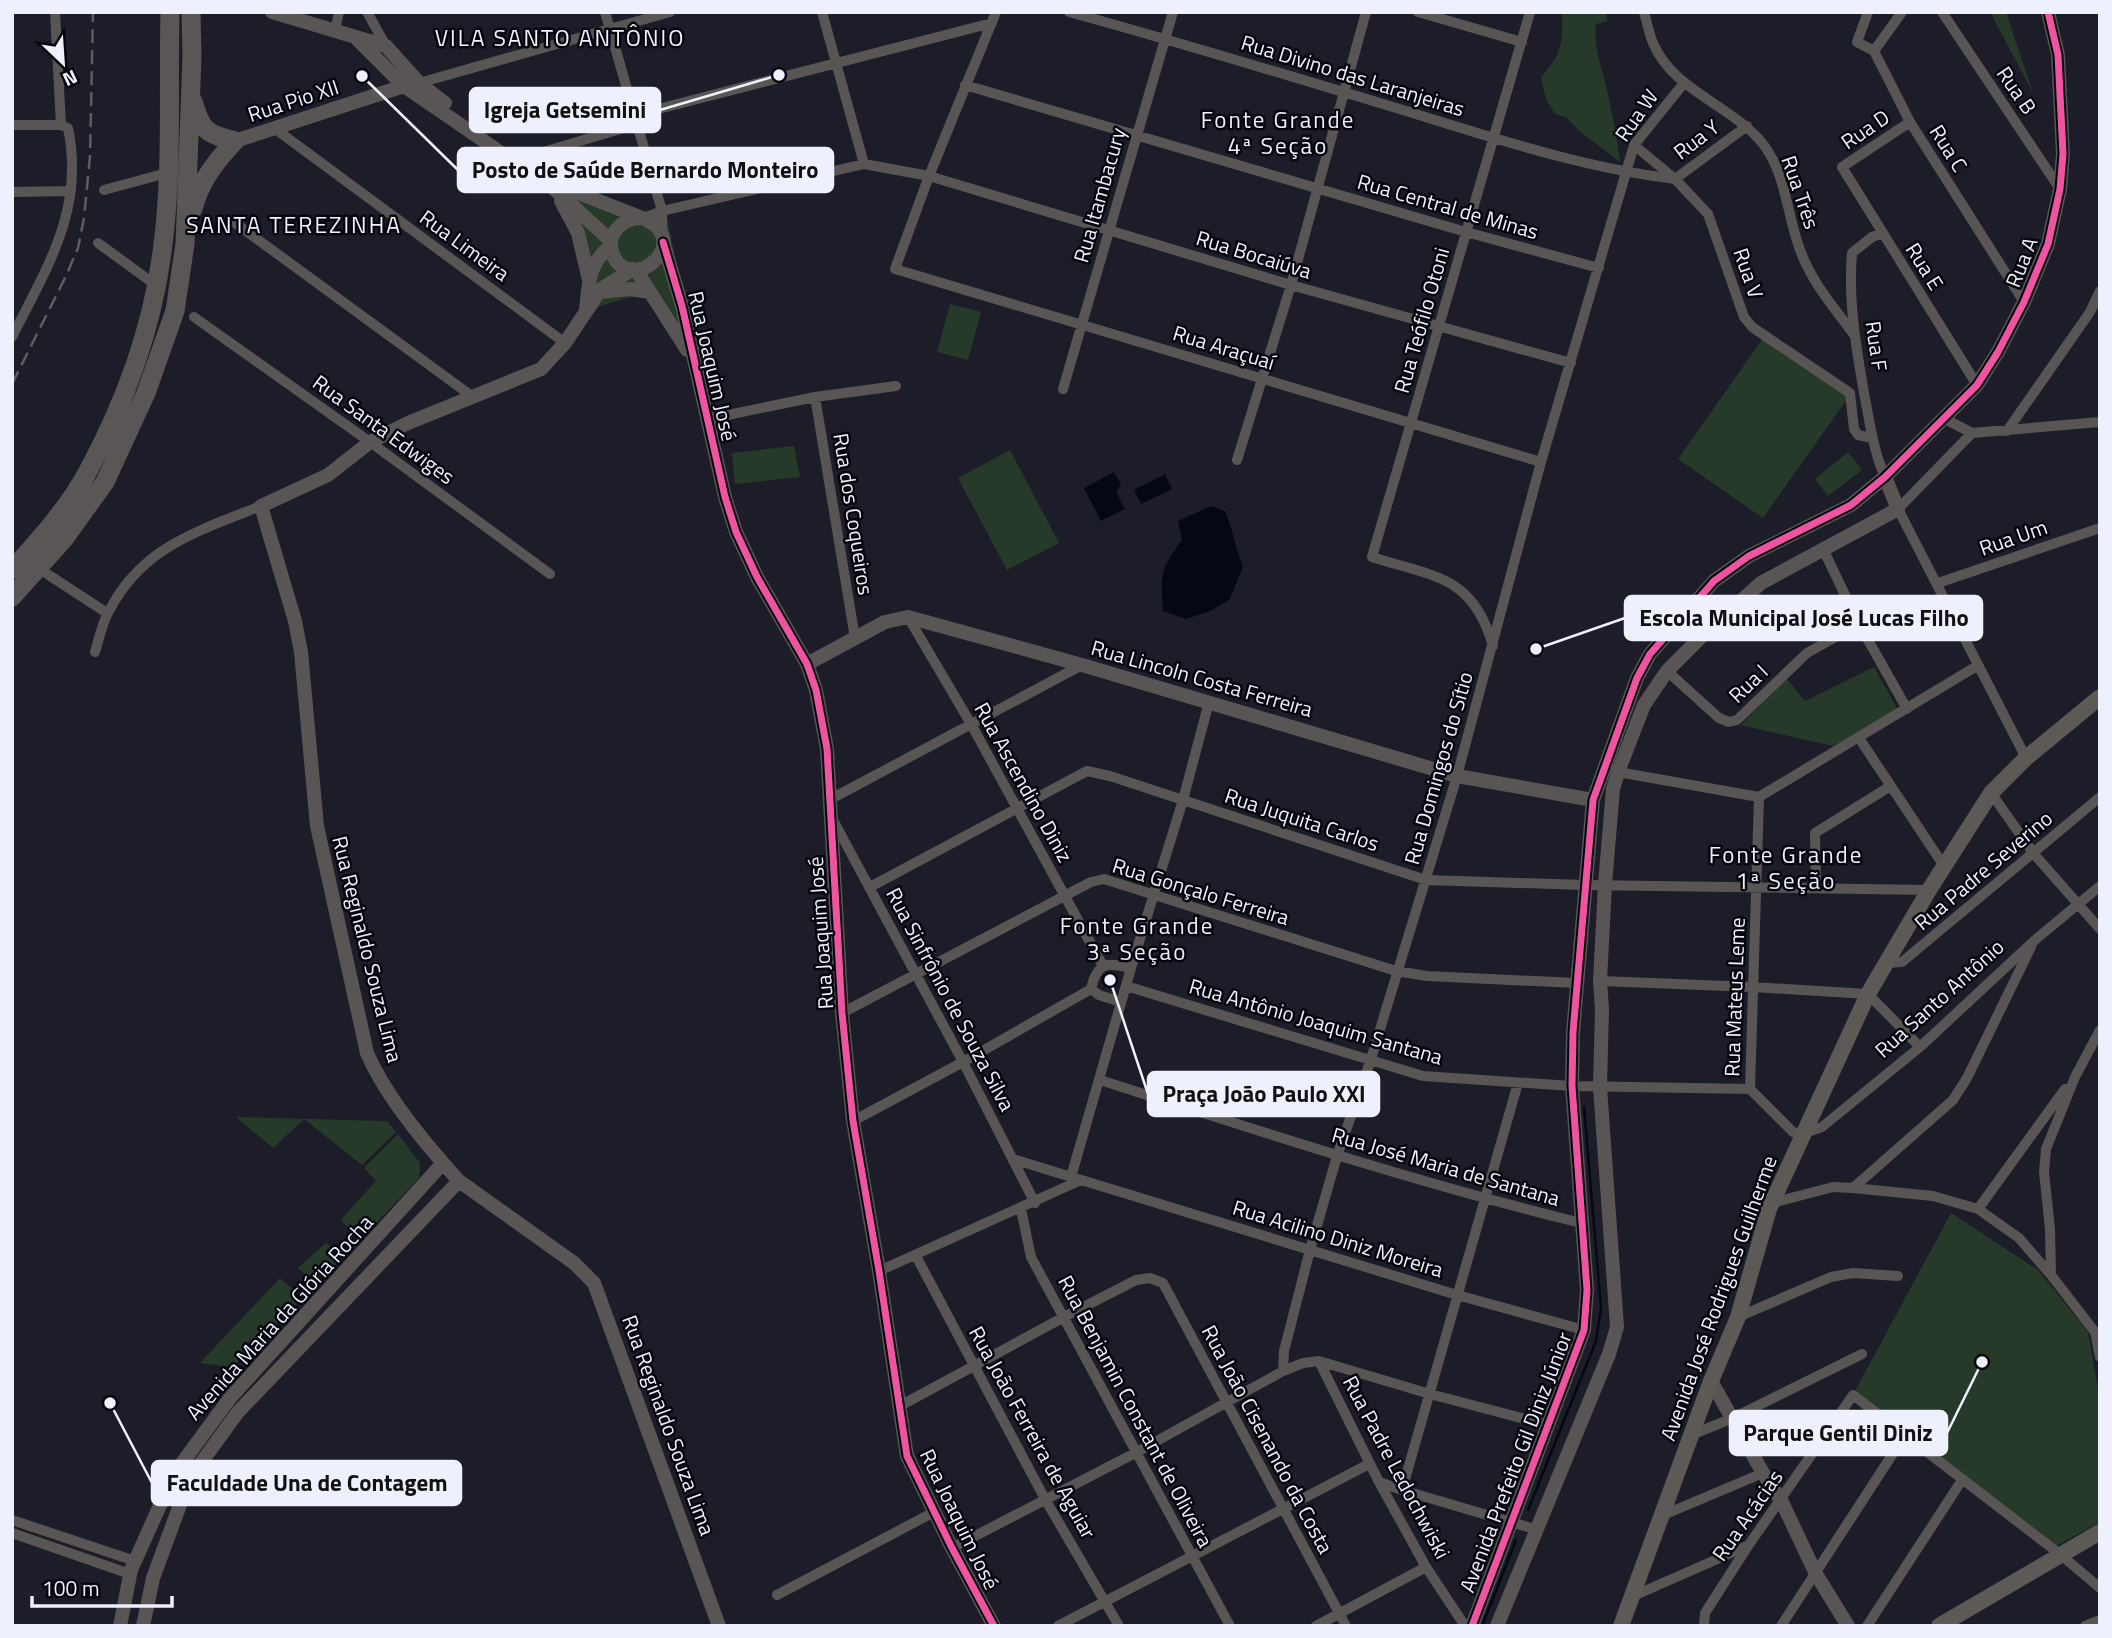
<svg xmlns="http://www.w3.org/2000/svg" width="2112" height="1638" viewBox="0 0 2112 1638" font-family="'Titillium Web',sans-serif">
	<rect width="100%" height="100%" fill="#1d1d29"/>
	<path fill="#273a2a" d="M 1562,12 L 1606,12 L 1607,21 L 1596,24 C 1593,50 1603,70 1608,95 C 1613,117 1617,139 1620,162 L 1582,133 L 1566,117 L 1555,114 L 1546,100 L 1541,77 C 1562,54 1563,43 1562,12 Z
		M 1990,12 L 2006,12 L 2033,93 Z
		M 547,179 L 641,212 L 665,207 L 696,362 L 646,298 L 635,296 L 600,306 L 572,336 L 592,278 Z
		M 950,304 L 981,312 L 968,360 L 937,352 Z
		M 1764,337 L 1849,396 L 1763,518 L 1678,459 Z
		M 794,446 L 800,477 L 735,484 L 732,453 Z
		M 1010,450 L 1059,543 L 1007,570 L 958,478 Z
		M 1848,452 L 1862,470 L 1828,496 L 1815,479 Z
		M 1874,667 L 1899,712 L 1833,746 L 1741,725 L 1786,678 L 1805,701 Z
		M 236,1117 L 387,1121 L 396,1132 L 362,1165 L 304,1119 L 273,1148 Z
		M 398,1134 L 420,1163 L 419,1178 L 359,1241 L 342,1221 L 343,1217 L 376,1181 L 364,1168 Z
		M 1951,1213 L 2038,1270 L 2088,1332 L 2100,1400 L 2100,1522 L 2054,1547 L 1855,1391 Z
		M 326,1243 L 342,1258 L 316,1285 L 298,1268 Z
		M 280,1278 L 302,1298 L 233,1367 L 200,1363 Z"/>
	<path fill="#030813" d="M 1114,472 L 1121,485 L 1116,492 L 1125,509 L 1101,521 L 1084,488 Z
		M 1165,474 L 1172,489 L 1141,504 L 1134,490 Z
		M 1211,506 L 1225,511 C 1233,529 1235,548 1243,567 L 1229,600 L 1210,611 L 1186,619 L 1163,611 C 1161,574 1159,571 1182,540 L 1178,521 Z"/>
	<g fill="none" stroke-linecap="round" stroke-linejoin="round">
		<path stroke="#030813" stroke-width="2.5" d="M 1528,1510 L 1596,1341 L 1601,1308 L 1584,1107
			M 1482,1626 L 1516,1540"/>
		<path stroke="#595554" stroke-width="10" d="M 367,12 L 386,46
			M 605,12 L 662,211 L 662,236
			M 822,12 L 864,164
			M 996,12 L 929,176 L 895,269 L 1541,462
			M 1069,12 C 1182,43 1294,77 1406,111 C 1494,138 1583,168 1675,179 L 1747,126
			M 1418,12 L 1522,42
			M 1644,12 C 1647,22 1649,34 1653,43 C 1673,91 1732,105 1763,144 C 1787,175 1787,219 1802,255 C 1814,285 1836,310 1855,336
			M 1868,12 L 1857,42 L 1874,51
			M 1902,12 L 1874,51 L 1910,122 L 2024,302
			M 1942,12 L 2060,189
			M 335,30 L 339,12
			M 419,83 L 670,12
			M 965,85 L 1466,232 L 1599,268
			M 635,115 L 992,23
			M 1910,122 L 1842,167 L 1977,385
			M 12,125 L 61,125
			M 274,128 L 565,343
			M 1634,145 L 1675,179 L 1708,214 L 1744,317 L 1752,327 L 1850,393 L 1854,429 L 1858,435 L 1872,438
			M 516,163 L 520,159 L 637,124
			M 104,190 L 167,173
			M 12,192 L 71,191
			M 642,219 L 662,211 L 864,164 L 929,176 L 1291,285 L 1571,363
			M 231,220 L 473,397
			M 1883,233 L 1872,237 L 1852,253 C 1848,300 1856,347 1864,393 C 1870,423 1873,450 1885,477
			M 98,243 L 157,286
			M 194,317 L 370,442 L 550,574
			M 12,337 C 47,267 85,210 68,128 L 61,125 L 55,12
			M 1063,389 L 1173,12
			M 815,397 L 855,638
			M 708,419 L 815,397 L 896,386
			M 1945,419 L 1972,433 L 2100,422
			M 2007,431 L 2090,312 L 2100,291
			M 1972,433 L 1898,509 L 2026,758
			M 1237,460 L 1291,285 L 1366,12
			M 1823,549 L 1859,624 L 1907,709
			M 38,568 L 107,613
			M 1938,583 L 2100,528
			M 908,617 L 971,724 L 1103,966
			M 1493,646 C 1473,575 1434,577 1372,557 L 1530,12
			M 95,652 C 99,639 102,623 109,611 C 142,547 198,531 261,506
			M 1977,666 L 1759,797 L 1750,1089 L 1793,1132 L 1802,1134 L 1822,1127 L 1920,1047 L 2035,940 L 2100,886
			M 1667,671 L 1719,718 L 1729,722 L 1737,720 L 1807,653 L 1859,624
			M 1859,738 L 1944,866
			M 1618,772 L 1759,797
			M 1991,793 L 2034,854 L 2100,929
			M 829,800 L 1082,665
			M 832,818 L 963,1062 L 1035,1203
			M 870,887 L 1087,771 L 1110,776 L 1426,880 L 1585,885 L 1929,890
			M 1816,887 L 1815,833 L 1889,787
			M 1886,963 L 1902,962 L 2100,797
			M 1600,981 L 1753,987 L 1868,994 L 1920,1047
			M 1126,986 L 1423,1076 L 1572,1086 L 1750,1089
			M 1121,1002 L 1099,995 L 1091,989 C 1097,962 1107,962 1131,968
			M 842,1013 L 1091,882 L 1104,879 L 1396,971 L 1427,976 L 1576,983
			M 1100,1080 C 1259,1131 1418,1183 1581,1223
			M 853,1121 L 963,1062 L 1091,989
			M 1013,1159 L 1457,1295 L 1584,1330
			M 1071,1177 L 1131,968 L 1183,800 L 1209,702
			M 1853,1188 L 1953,1100 L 1967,1078 L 2031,947
			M 1772,1203 L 1833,1187 L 1853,1188 L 1933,1196 L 1978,1209 L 2019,1238 L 2051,1275 L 2095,1332 L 2100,1357
			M 1021,1209 L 1031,1257 L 1230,1626
			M 1978,1209 L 2065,1089
			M 916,1256 L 1045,1499 L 1119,1626
			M 879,1271 L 1081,1180
			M 2051,1275 L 2050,1229 L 2044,1172 L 2046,1149 L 2075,1077 L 2100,1030
			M 1738,1317 L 1831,1277 L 1853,1273 L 1898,1276
			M 1319,1361 L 1379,1482 L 1426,1567 L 1465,1626
			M 1283,1371 L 1284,1351 L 1310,1250 L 1337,1156 L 1371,1059 L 1457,776 L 1541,462 L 1634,145 L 1684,83
			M 898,1407 L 1064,1317 L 1136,1280 L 1150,1278 L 1163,1283 L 1346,1626
			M 1691,1435 L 1733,1418 L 1862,1354
			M 1379,1482 L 1402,1490 L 1518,1083
			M 1402,1490 L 1538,1530
			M 1661,1516 L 1763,1473
			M 12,1520 L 135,1561
			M 12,1533 L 130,1574
			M 952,1548 L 1137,1452 L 1283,1371 L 1303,1363 L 1319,1361 L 1430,1394 L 1548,1425
			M 777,1595 L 934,1512
			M 1631,1597 L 1747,1546
			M 1058,1626 L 1369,1464
			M 1316,1626 L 1426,1567
			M 1704,1626 L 1705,1613 L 1748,1546 L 1853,1395 L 2061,1555 L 2100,1588
			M 1781,1626 L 1905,1435
			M 1867,1626 L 1962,1480
			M 2085,1626 L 2100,1620"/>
		<path stroke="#595554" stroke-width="14" d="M 272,12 L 386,46 L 419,83 L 445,103
			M 355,37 L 404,86 L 516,163 L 545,180 L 645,219 C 696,244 627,298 612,252 C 607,234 621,220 638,218
			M 235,141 L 404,86
			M 549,184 L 611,241
			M 561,201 L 578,233 L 589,280
			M 663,242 L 682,306 L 725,497 L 736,532 L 757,577 L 807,664 L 816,690 L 827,749 L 842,1013 L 853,1121 L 879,1271 L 907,1456 L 952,1548 L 994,1626
			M 633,269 L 601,289 L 565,343 L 541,369 L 408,423 L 370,442 L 328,475 L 261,506 L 295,621 L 301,652 L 317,826 L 367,1053 C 385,1095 428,1147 459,1181 L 574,1263 L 594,1283 L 719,1626
			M 636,270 L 687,350
			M 600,292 L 630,289 L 650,292
			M 586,310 C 589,281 588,265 611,245
			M 807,664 L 885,622 L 908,617 L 1082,665 L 1457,776 L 1593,800
			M 1711,1381 L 1763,1473 L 1781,1500 L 1816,1574 L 1848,1626
			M 120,1626 L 131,1570 L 174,1474 L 230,1398 L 443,1163
			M 143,1626 L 153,1578 L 190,1478 L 238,1412 L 459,1181
			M 1472,1626 L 1584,1330 L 1587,1290 L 1572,1086 L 1573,1032 L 1593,800 L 1637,678 L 1650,654 L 1714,581 L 1749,556 L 1851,505 L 1885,477 L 1977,385 L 1998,352 L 2024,302 L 2048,244 L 2060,189 L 2063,154 L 2058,55 L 2048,12
			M 1497,1626 L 1609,1354 L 1617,1327 L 1600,1087 L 1602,1009 L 1600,981 L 1605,884 L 1613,789 L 1618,772 L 1644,705 L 1667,671 L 1706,632 L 1761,583 L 1898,509 L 1885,477"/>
		<path stroke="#5d5956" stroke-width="16" d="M 1621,1626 L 1711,1381 L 1738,1317 L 1769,1209 L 1868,994 L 1929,890 L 1991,793 L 2026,758 L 2100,697
			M 1939,1626 L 2100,1532"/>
		<path stroke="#5a5655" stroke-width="19" d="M 193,209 C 200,181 216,161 235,141 C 206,134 201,130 193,101
			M 12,570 C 39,540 68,508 87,473 C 124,405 152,329 162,252 C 173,173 168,92 170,12
			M 12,597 L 64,539 L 105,482 L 146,393 L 175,311 L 185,244 L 192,56 L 191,12"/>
		<path stroke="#5e5d61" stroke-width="2.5" stroke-dasharray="14 7" stroke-linecap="butt" d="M 12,384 L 66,276 L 78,248 L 84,218 L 90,156 L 93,12"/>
		<g stroke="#05050d" stroke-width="11">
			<path id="cycleway" d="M 663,242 L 682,306 L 725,497 L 736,532 L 757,577 L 807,664 L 816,690 L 827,749 L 842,1013 L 853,1121 L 879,1271 L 907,1456 L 952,1548 L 994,1626
				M 1472,1626 L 1584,1330 L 1587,1290 L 1572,1086 L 1573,1032 L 1593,800 L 1637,678 L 1650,654 L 1714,581 L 1749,556 L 1851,505 L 1885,477 L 1977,385 L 1998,352 L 2024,302 L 2048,244 L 2060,189 L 2063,154 L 2058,55 L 2048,12"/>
		</g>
		<use href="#cycleway" stroke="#f153a3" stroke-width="7"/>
	</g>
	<g text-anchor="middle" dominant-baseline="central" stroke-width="5" stroke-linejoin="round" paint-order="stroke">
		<g font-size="21" fill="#eff0fd" stroke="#05050d">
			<text transform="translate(1353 75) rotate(17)">Rua Divino das Laranjeiras</text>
			<text transform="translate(2017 90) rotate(56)">Rua B</text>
			<text transform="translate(293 100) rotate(-18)">Rua Pio XII</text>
			<text transform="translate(1636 115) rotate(-55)">Rua W</text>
			<text transform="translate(1865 129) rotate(-34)">Rua D</text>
			<text transform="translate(1696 139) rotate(-37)">Rua Y</text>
			<text transform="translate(1949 148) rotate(58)">Rua C</text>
			<text transform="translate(1801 192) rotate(71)">Rua Três</text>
			<text transform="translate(1099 195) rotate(-74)">Rua Itambacury</text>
			<text transform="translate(1448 206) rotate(16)">Rua Central de Minas</text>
			<text transform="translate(465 245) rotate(36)">Rua Limeira</text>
			<text transform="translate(1254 254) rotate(17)">Rua Bocaiúva</text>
			<text transform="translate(2021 262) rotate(-68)">Rua A</text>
			<text transform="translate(1925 266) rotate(58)">Rua E</text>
			<text transform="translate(1749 273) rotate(71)">Rua V</text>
			<text transform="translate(1421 320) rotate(-74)">Rua Teófilo Otoni</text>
			<text transform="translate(1877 346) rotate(82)">Rua F</text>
			<text transform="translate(1224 347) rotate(17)">Rua Araçuaí</text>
			<text transform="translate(713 366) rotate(77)">Rua Joaquim José</text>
			<text transform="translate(384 429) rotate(36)">Rua Santa Edwiges</text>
			<text transform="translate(854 514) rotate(81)">Rua dos Coqueiros</text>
			<text transform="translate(2013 537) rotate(-19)">Rua Um</text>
			<text transform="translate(1202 678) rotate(16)">Rua Lincoln Costa Ferreira</text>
			<text transform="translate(1748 683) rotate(-44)">Rua I</text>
			<text transform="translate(1438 768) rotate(-74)">Rua Domingos do Sítio</text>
			<text transform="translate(1024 782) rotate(61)">Rua Ascendino Diniz</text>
			<text transform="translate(1302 819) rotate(18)">Rua Juquita Carlos</text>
			<text transform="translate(1983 870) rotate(-40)">Rua Padre Severino</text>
			<text transform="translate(1201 891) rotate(17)">Rua Gonçalo Ferreira</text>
			<text transform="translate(820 933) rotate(-94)">Rua Joaquim José</text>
			<text transform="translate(368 949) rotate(76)">Rua Reginaldo Souza Lima</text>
			<text transform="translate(1734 997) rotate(-88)">Rua Mateus Leme</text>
			<text transform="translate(1939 998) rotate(-42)">Rua Santo Antônio</text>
			<text transform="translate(951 999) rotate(62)">Rua Sinfrônio de Souza Silva</text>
			<text transform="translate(1316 1021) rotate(16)">Rua Antônio Joaquim Santana</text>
			<text transform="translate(1446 1166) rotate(16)">Rua José Maria de Santana</text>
			<text transform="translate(1338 1238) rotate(17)">Rua Acilino Diniz Moreira</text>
			<text transform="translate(1718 1298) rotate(-70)">Avenida José Rodrigues Guilherme</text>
			<text transform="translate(279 1317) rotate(-48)">Avenida Maria da Glória Rocha</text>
			<text transform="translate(1136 1411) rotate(62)">Rua Benjamin Constant de Oliveira</text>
			<text transform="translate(669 1425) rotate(70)">Rua Reginaldo Souza Lima</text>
			<text transform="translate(1033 1432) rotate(61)">Rua João Ferreira de Aguiar</text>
			<text transform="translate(1268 1439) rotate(62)">Rua João Cisenando da Costa</text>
			<text transform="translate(1515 1462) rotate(-69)">Avenida Prefeito Gil Diniz Júnior</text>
			<text transform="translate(1397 1467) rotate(62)">Rua Padre Ledochwiski</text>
			<text transform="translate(1747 1515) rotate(-55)">Rua Acácias</text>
			<text transform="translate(960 1519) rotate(64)">Rua Joaquim José</text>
		</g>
		<g font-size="23" letter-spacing="2" fill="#eff0fd" stroke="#05050d">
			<text x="560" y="37">VILA SANTO ANTÔNIO</text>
			<text x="1278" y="119">Fonte Grande<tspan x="1278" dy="26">4ª Seção</tspan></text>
			<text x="294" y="224">SANTA TEREZINHA</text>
			<text x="1786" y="854">Fonte Grande<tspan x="1786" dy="26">1ª Seção</tspan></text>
			<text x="1137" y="925">Fonte Grande<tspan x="1137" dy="26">3ª Seção</tspan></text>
		</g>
	</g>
	<path fill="none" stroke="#eff0fd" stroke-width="2.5" d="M779 75L660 110M362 76L458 170M1536 649L1625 618M1110 980L1148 1094M1982 1362L1947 1433M110 1403L152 1483"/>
	<g fill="#eff0fd" stroke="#05050d" stroke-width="2.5">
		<circle cx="779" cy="75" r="7"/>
		<circle cx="362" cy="76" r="7"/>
		<circle cx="1536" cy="649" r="7"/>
		<circle cx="1110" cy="980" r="7"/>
		<circle cx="1982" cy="1362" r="7"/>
		<circle cx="110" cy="1403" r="7"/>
	</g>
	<g fill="#eff0fd" stroke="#eff0fd" stroke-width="2.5">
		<rect x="470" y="88" width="190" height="44" rx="7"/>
		<rect x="458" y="148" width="375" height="44" rx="7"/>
		<rect x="1625" y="596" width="357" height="44" rx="7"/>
		<rect x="1148" y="1072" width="231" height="44" rx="7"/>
		<rect x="1730" y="1411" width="217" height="44" rx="7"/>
		<rect x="152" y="1461" width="309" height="44" rx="7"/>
	</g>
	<g font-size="23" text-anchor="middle" font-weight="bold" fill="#111">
		<text x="565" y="118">Igreja Getsemini</text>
		<text x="645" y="178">Posto de Saúde Bernardo Monteiro</text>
		<text x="1804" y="626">Escola Municipal José Lucas Filho</text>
		<text x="1264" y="1102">Praça João Paulo XXI</text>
		<text x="1838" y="1441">Parque Gentil Diniz</text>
		<text x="307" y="1491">Faculdade Una de Contagem</text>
	</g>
	<rect width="2112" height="1638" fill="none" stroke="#eff0fd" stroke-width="28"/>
	<g transform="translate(63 63) rotate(155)" stroke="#05050d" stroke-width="5" paint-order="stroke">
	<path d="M0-5L12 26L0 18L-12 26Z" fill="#eff0fd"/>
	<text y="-10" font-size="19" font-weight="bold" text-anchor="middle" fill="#eff0fd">N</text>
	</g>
	<path d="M32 1596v10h140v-10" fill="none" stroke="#eff0fd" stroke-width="3.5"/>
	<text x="42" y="1596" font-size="21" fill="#eff0fd" stroke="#05050d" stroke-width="5" paint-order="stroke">100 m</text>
</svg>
